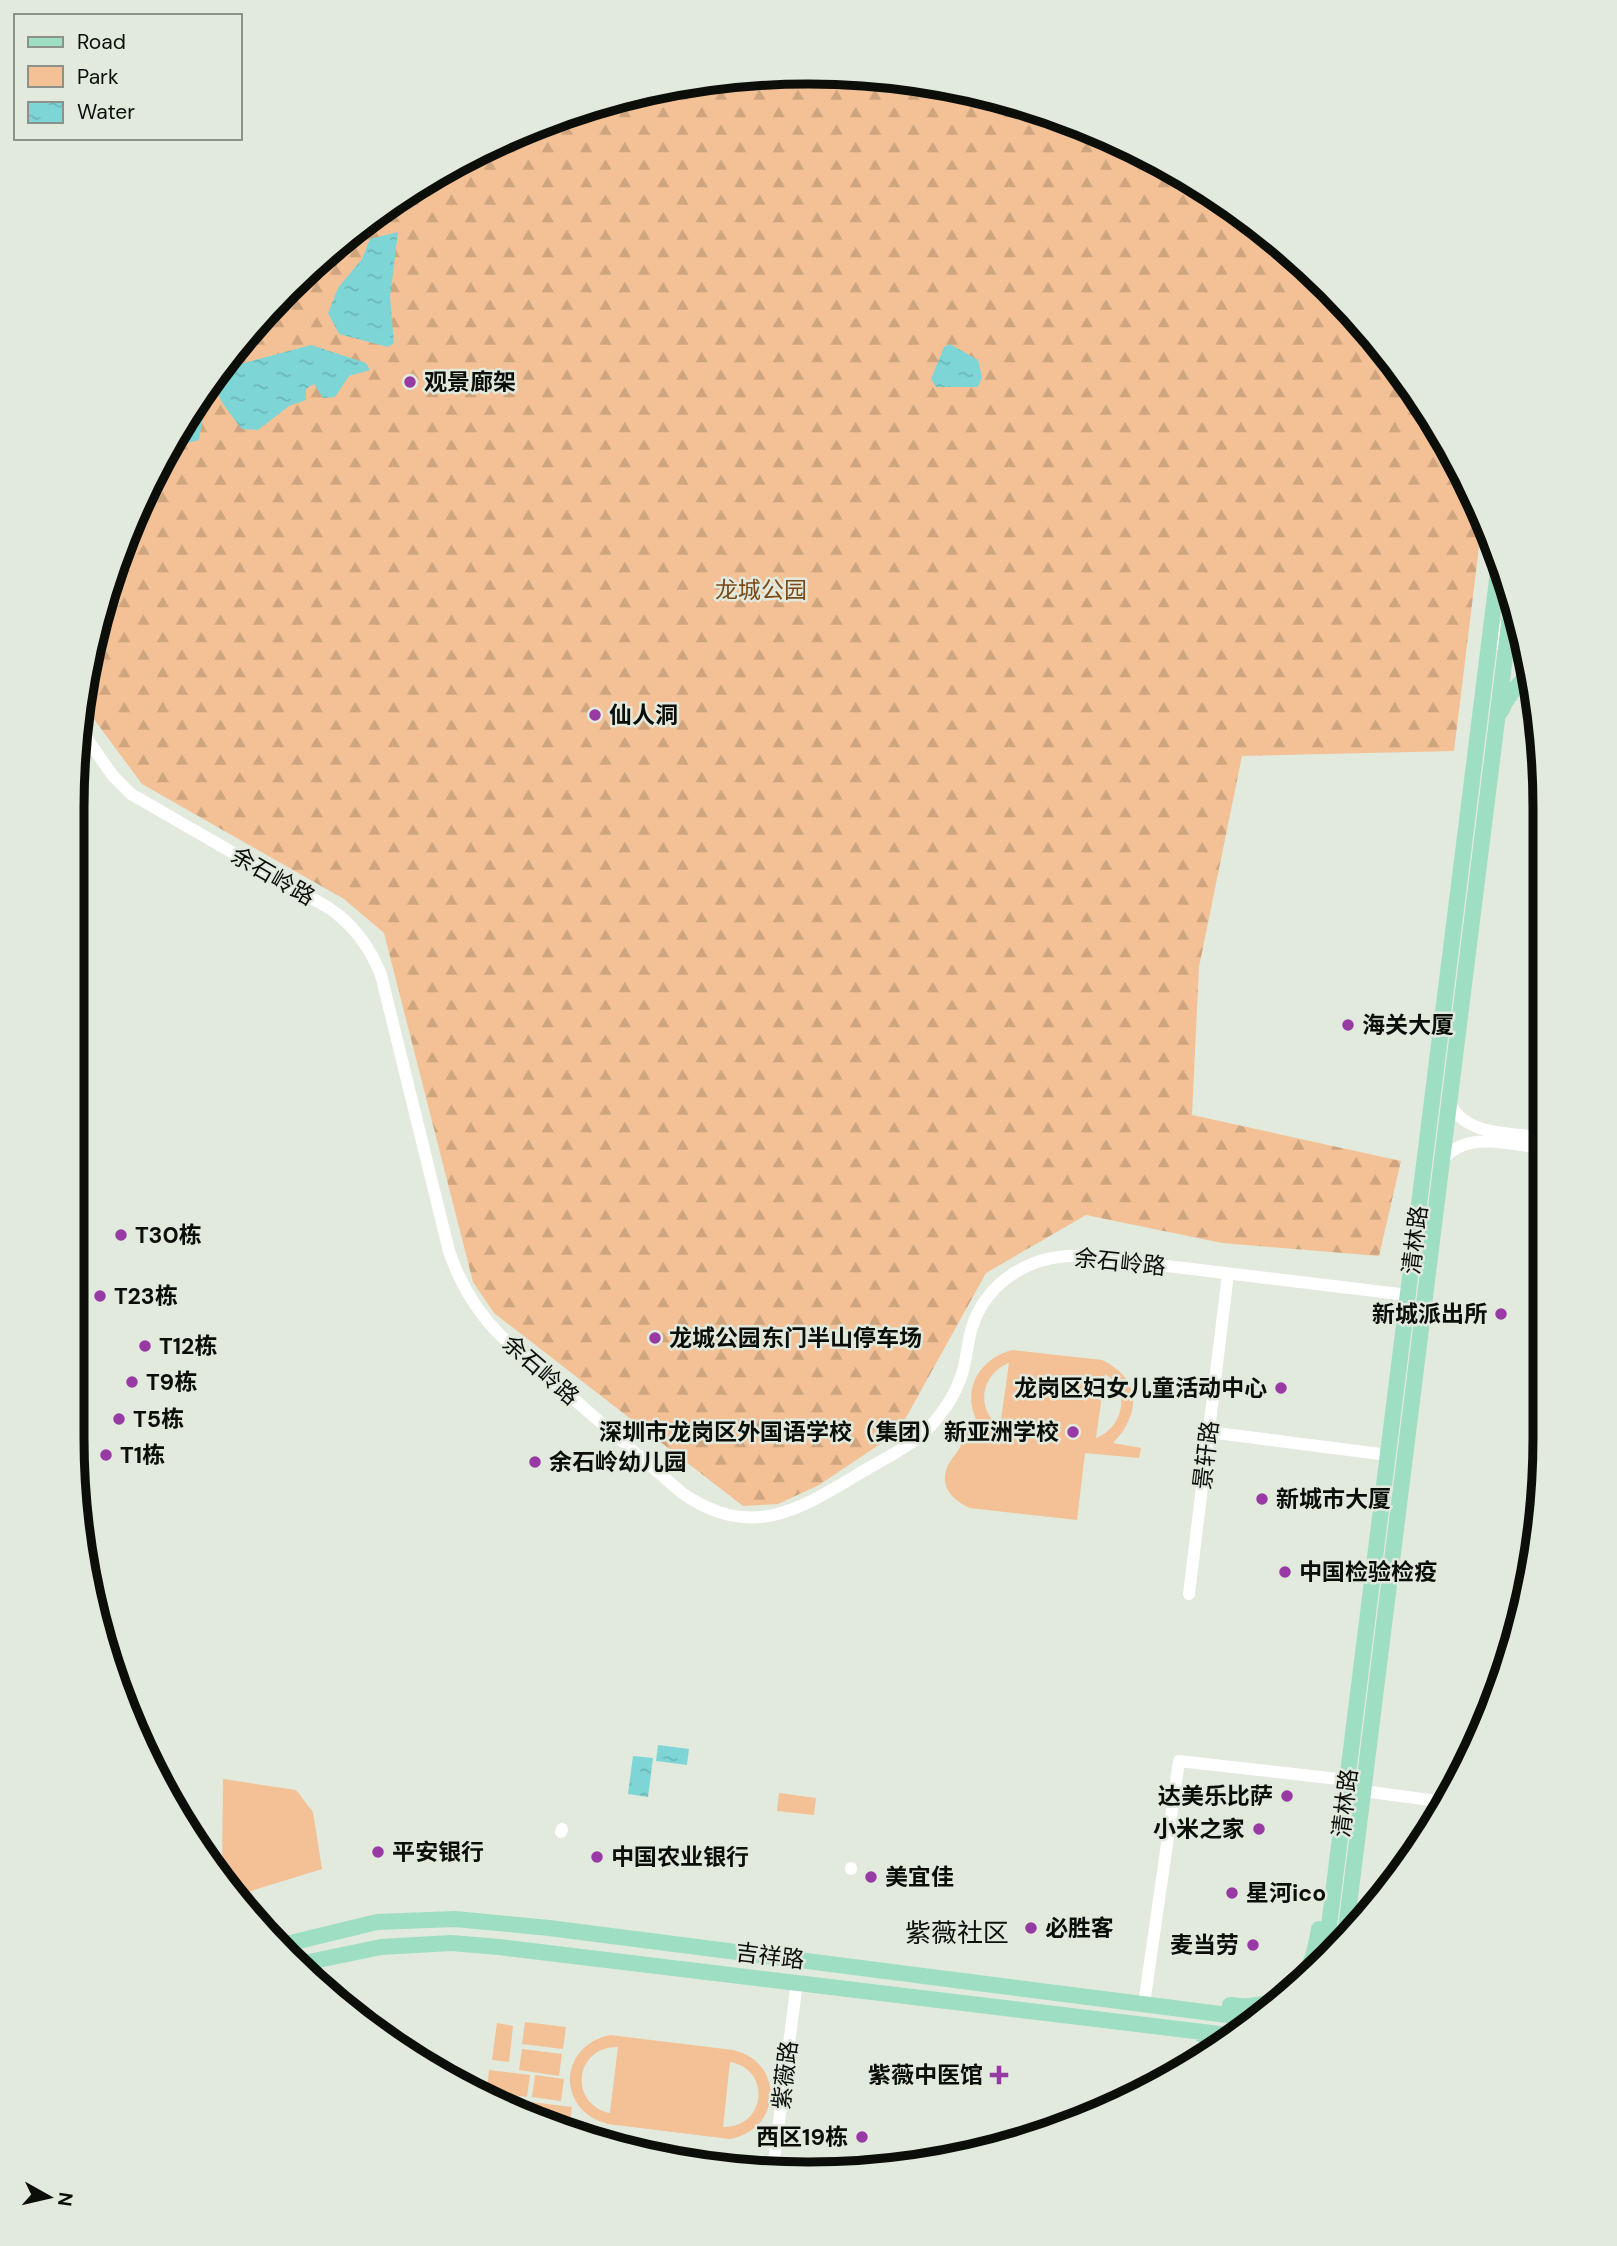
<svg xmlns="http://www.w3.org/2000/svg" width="1617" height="2246" viewBox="0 0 1617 2246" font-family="'DM Sans','Noto Sans SC',sans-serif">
	<defs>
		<pattern id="forest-firs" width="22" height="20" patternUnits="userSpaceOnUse" patternTransform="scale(1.75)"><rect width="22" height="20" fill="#f3c195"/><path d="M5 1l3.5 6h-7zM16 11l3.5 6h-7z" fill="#cfa57f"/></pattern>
		<pattern id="water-ripples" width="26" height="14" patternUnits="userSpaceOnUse" patternTransform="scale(1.75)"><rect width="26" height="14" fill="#7ed5d6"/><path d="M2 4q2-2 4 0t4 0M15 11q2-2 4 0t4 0" fill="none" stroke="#6cb6b6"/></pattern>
	</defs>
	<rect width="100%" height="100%" fill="#e2e9dd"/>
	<path fill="#f3c195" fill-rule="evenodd" d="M 1012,1350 L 1102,1360 C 1142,1379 1141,1414 1113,1443 L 1141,1448 L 1139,1458 L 1085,1453 L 1077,1520 L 970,1508 C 949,1499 936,1481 952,1459 C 957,1451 961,1449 962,1440 L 949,1438 L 951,1426 L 981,1429 C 960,1396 974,1361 1012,1350 ZM 1009,1363 L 1000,1427 C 975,1409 981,1374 1009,1363 ZM 1105,1374 C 1132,1390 1123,1428 1096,1438 Z
		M 223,1779 L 296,1790 L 313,1812 L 322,1869 L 238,1895 L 226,1882 L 222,1866 Z
		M 779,1793 L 816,1798 L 814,1815 L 777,1811 Z
		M 525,2022 L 566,2027 L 563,2049 L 522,2044 Z
		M 497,2023 L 513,2026 L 509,2062 L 492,2060 Z
		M 610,2035 L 733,2050 C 785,2062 782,2129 730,2139 L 608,2124 C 556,2111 558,2046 610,2035 ZM 618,2047 L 610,2112 L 609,2113 C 568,2103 575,2046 618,2047 ZM 730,2062 C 772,2069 766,2128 723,2127 Z
		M 522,2049 L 562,2054 L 559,2076 L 519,2070 Z
		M 489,2070 L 530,2075 L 527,2097 L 487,2092 Z
		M 535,2075 L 564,2079 L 561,2101 L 532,2097 Z
		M 531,2102 L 572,2107 L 569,2129 L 530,2116 Z"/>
	<path fill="url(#forest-firs)" d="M 857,73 L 1000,97 L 1135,148 L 1257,224 L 1363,323 L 1421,400 L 1483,514 L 1454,751 L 1242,756 L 1199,967 L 1192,1115 L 1401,1161 L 1379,1256 L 1222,1243 L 1086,1215 L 986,1273 L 898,1432 L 819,1485 L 778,1504 L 743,1506 L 494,1313 L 473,1282 L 384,933 L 344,899 L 142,784 L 82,703 L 86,664 L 128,527 L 171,440 L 254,323 L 323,254 L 440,170 L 572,111 L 713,78 Z"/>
	<path fill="url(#water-ripples)" d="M 398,232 L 390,297 L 394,343 L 388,347 L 339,334 L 328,313 L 338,288 L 362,259 L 370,239 Z
		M 950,344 L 978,360 L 982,377 L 978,387 L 936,387 L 931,379 L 944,347 Z
		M 311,345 L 366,363 L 370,370 L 349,376 L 335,397 L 323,398 L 314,384 L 306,389 L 306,400 L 289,406 L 258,430 L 242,429 C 231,415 217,399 213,380 L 222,369 Z
		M 195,406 L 203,416 L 199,440 L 177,446 L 164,469 L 145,491 L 171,440 Z
		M 658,1745 L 689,1749 L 687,1765 L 656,1761 Z
		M 633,1756 L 653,1758 L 648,1797 L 628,1794 Z"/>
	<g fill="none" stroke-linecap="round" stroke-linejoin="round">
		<path stroke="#fff" stroke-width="12" d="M 1515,625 L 1509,624 L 1490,635 L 1506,649 L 1523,652
			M 80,729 L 113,776 L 131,794 L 329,908 C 354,925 370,947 381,975 L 449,1251 C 460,1284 476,1311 501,1336 L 682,1493 C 754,1543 803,1507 867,1469 C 893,1454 921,1441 939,1416 C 949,1404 957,1389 962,1374 C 967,1359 967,1343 972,1327 C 988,1279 1034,1253 1084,1256 L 1408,1295
			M 1449,1102 C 1465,1136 1509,1133 1542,1137
			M 1442,1161 C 1465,1130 1508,1144 1542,1148
			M 1541,1315 L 1543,1315
			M 1209,1432 L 1388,1455
			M 1189,1594 L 1228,1274
			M 1363,1791 L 1445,1802
			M 561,1832 L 562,1829
			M 851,1869 L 851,1868
			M 303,1963 L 323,1992
			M 1144,2004 L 1179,1761 L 1347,1780
			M 773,2168 L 797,1982"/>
		<path stroke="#9edec2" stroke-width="16" d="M 1501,711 C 1507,696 1517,685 1529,675
			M 1345,1937 L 1511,608
			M 282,1945 L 377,1922 L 455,1919 L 549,1928 L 1259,2019
			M 1325,1958 L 1499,564
			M 299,1964 L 381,1947 L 451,1943 L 499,1947 L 1236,2036
			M 1230,2005 C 1260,2010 1297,1998 1309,1967 C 1314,1955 1317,1942 1319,1929
			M 1201,2034 L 1224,2046"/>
	</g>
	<g fill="#973aa4" stroke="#e2e9dd" stroke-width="2.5">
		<circle cx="410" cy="382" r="7"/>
		<circle cx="595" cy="715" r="7"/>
		<circle cx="1348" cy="1025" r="7"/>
		<circle cx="121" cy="1235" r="7"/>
		<circle cx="100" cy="1296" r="7"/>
		<circle cx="1501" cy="1314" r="7"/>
		<circle cx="655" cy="1338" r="7"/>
		<circle cx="145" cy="1346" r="7"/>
		<circle cx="132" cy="1382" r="7"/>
		<circle cx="1281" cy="1388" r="7"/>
		<circle cx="119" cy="1419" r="7"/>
		<circle cx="1073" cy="1432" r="7"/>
		<circle cx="106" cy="1455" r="7"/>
		<circle cx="535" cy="1462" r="7"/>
		<circle cx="1262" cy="1499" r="7"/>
		<circle cx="1285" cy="1572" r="7"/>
		<circle cx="1287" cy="1796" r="7"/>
		<circle cx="1259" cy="1829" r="7"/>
		<circle cx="378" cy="1852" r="7"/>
		<circle cx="597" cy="1857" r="7"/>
		<circle cx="871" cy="1877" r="7"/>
		<circle cx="1232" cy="1893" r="7"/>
		<circle cx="1031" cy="1928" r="7"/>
		<circle cx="1253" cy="1945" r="7"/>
		<path d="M995.5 2064.5h7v7h7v7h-7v7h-7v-7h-7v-7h7z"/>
		<circle cx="862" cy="2137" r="7"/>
	</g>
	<g text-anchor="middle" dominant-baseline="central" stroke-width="5" stroke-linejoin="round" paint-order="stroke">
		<g font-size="23" font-weight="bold" fill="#0c0e0a" stroke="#e2e9dd" text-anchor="start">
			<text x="424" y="382">观景廊架</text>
			<text x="609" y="715">仙人洞</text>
			<text x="1362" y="1025">海关大厦</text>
			<text x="135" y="1235">T30栋</text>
			<text x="114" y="1296">T23栋</text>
			<text x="1487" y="1314" text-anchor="end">新城派出所</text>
			<text x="669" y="1338">龙城公园东门半山停车场</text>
			<text x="159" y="1346">T12栋</text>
			<text x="146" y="1382">T9栋</text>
			<text x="1267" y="1388" text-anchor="end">龙岗区妇女儿童活动中心</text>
			<text x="133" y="1419">T5栋</text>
			<text x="1059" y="1432" text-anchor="end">深圳市龙岗区外国语学校（集团）新亚洲学校</text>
			<text x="120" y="1455">T1栋</text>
			<text x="549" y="1462">余石岭幼儿园</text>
			<text x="1276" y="1499">新城市大厦</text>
			<text x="1299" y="1572">中国检验检疫</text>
			<text x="1273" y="1796" text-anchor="end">达美乐比萨</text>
			<text x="1245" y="1829" text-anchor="end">小米之家</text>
			<text x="392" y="1852">平安银行</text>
			<text x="611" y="1857">中国农业银行</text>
			<text x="885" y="1877">美宜佳</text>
			<text x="1246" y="1893">星河ico</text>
			<text x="1045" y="1928">必胜客</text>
			<text x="1239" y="1945" text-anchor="end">麦当劳</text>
			<text x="983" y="2075" text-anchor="end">紫薇中医馆</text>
			<text x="848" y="2137" text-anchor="end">西区19栋</text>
		</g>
		<g font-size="23" fill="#7a4916" stroke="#e2e9dd">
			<text x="761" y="590">龙城公园</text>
		</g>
		<g font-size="23" fill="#0c0e0a" stroke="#e2e9dd">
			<text transform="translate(273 876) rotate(30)">余石岭路</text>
			<text transform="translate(1415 1240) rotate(-83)">清林路</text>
			<text transform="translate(1120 1262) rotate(6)">余石岭路</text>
			<text transform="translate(541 1370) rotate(41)">余石岭路</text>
			<text transform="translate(1206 1455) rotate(-83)">景轩路</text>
			<text transform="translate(1345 1803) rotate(-83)">清林路</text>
			<text transform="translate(770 1956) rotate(7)">吉祥路</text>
			<text transform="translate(785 2075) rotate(-83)">紫薇路</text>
		</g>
		<g font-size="26" fill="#0c0e0a" stroke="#e2e9dd">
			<text x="957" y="1933">紫薇社区</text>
		</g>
	</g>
	<path d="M0 0H1617V2246H0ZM808 84H809A724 724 0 0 1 1533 808V1438A724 724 0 0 1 809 2162H808A724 724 0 0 1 84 1438V808A724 724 0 0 1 808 84Z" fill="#e2e9dd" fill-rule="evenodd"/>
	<path fill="none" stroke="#0c0e0a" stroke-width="9" d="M808 84H809A724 724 0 0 1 1533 808V1438A724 724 0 0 1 809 2162H808A724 724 0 0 1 84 1438V808A724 724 0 0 1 808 84Z"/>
	<rect x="14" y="14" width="228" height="126" fill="#e2e9dd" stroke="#8c9189" stroke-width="2"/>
	<rect x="28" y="37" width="35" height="10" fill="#9edec2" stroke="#8c9189" stroke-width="2"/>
	<text x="77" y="49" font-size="21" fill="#0c0e0a">Road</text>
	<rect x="28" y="66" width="35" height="21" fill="#f3c195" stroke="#8c9189" stroke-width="2"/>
	<text x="77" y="84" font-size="21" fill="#0c0e0a">Park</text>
	<rect x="28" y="102" width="35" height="21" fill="url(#water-ripples)" stroke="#8c9189" stroke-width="2"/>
	<text x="77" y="119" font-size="21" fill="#0c0e0a">Water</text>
	<g transform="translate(49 2197) rotate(98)" stroke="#e2e9dd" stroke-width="5" paint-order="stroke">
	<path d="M0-5L12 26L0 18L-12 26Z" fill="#0c0e0a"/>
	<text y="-10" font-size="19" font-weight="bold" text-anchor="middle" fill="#0c0e0a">N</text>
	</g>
</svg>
